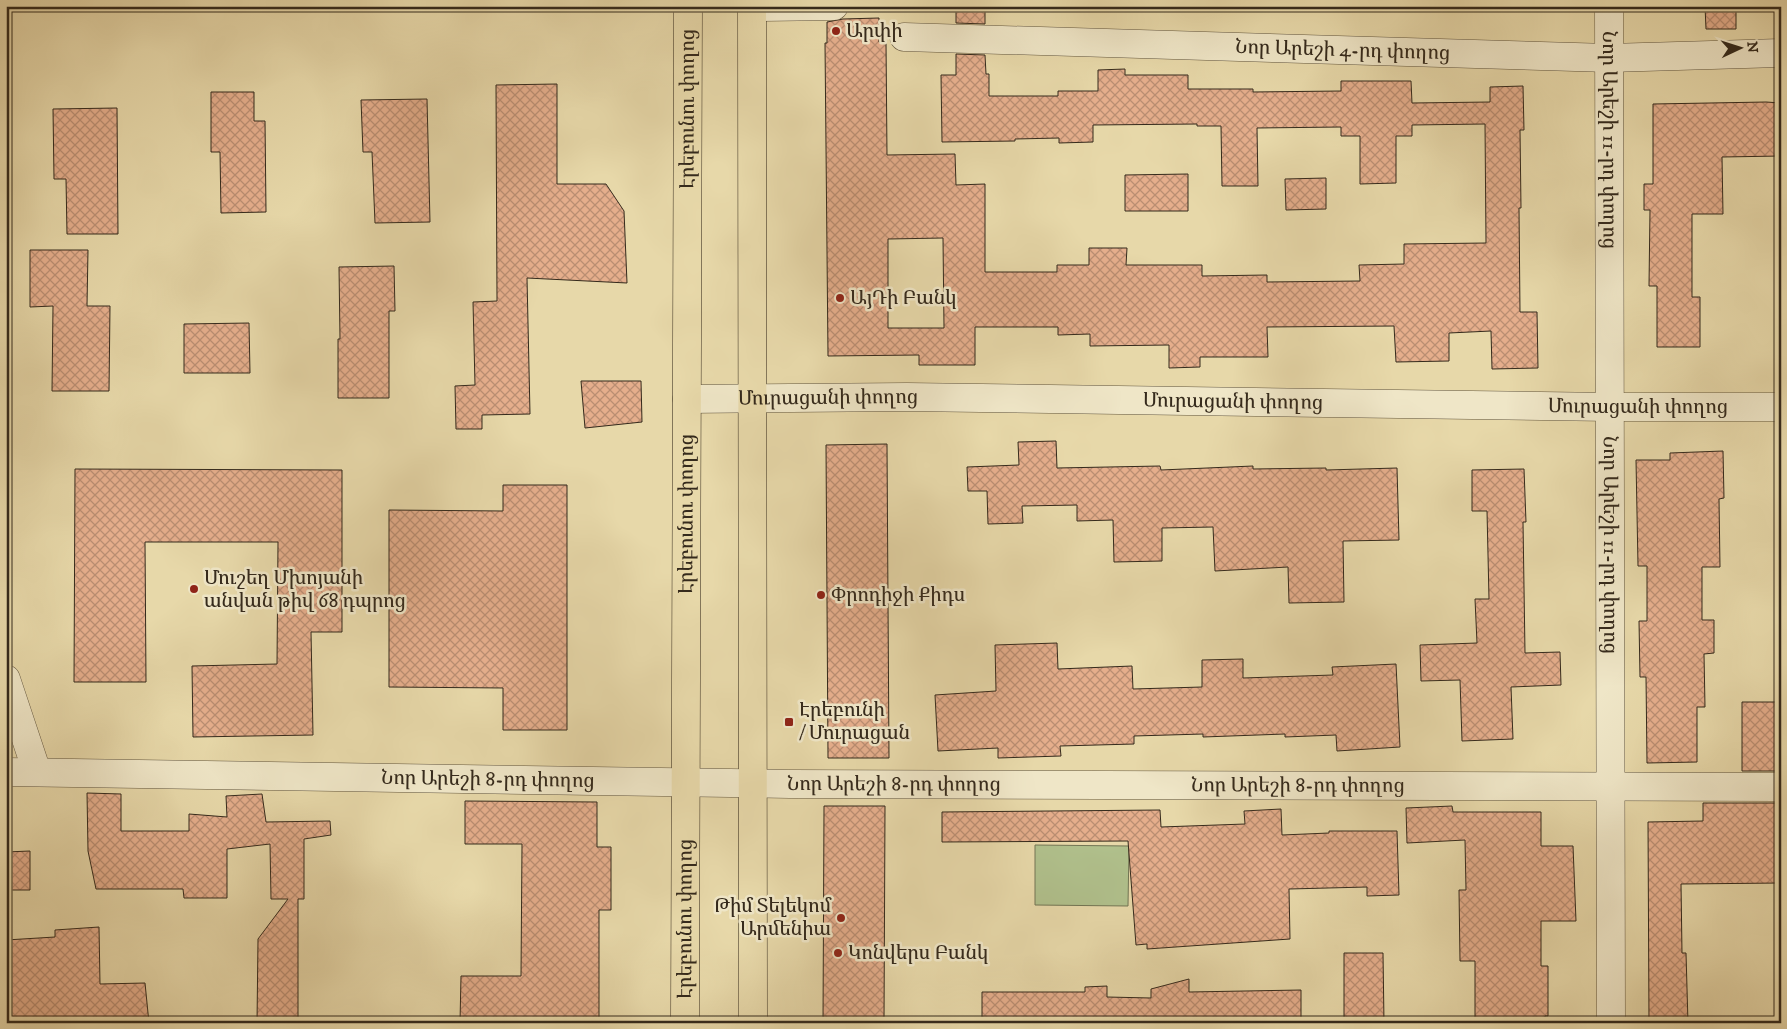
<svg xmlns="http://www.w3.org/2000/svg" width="1787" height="1029" viewBox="0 0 1787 1029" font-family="'IM FELL DW Pica','Noto Serif Armenian',serif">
	<defs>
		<pattern id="building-cross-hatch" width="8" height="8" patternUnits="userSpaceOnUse" patternTransform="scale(1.25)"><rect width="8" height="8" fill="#e5ae8c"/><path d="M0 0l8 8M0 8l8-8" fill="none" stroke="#ba8e72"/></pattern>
	</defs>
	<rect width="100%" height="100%" fill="#e7d8a9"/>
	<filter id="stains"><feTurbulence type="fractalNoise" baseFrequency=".004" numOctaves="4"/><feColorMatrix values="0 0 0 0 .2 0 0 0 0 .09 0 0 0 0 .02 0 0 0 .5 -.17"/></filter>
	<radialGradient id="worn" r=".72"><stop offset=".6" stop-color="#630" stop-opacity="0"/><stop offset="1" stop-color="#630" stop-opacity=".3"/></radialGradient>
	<path fill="#b0c08c" stroke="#727554" d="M 1035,845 L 1129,846 L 1128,906 L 1035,905 Z"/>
	<path fill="url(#building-cross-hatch)" stroke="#352a1c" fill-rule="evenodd" d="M 956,6 L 985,6 L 985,24 L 956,23 Z
		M 1705,6 L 1736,6 L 1736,29 L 1706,29 Z
		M 879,18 L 879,42 L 886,42 L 887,155 L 955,154 L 956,185 L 985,184 L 985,272 L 1057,272 L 1057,265 L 1089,265 L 1089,248 L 1127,248 L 1126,265 L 1202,265 L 1202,276 L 1267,275 L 1267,282 L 1360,281 L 1359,265 L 1404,264 L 1404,244 L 1486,243 L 1485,124 L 1412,125 L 1412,136 L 1396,136 L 1396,183 L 1360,184 L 1360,136 L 1341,136 L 1341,127 L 1257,128 L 1258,186 L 1222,186 L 1221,126 L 1197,126 L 1197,124 L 1093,125 L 1093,142 L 1059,143 L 1059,138 L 1015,139 L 1015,141 L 942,142 L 941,75 L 956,75 L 956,54 L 985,55 L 986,74 L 989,74 L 989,96 L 1058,96 L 1058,91 L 1098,91 L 1098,70 L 1125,69 L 1125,75 L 1188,75 L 1188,89 L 1253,89 L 1253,92 L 1341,91 L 1341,81 L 1411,81 L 1412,103 L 1490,102 L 1490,87 L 1523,86 L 1524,130 L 1520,130 L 1521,208 L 1519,208 L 1520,312 L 1537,312 L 1538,368 L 1492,369 L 1491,331 L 1449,333 L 1449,361 L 1396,362 L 1394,326 L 1267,327 L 1268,357 L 1200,357 L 1200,367 L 1169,368 L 1169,345 L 1090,346 L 1090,334 L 1058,335 L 1058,327 L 975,327 L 975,365 L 919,365 L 919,355 L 828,356 L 825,43 L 827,43 L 827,22 L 843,19 ZM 943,238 L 944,328 L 888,328 L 888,239 Z
		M 557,84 L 557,184 L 606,184 L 624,211 L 627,283 L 527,278 L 530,414 L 482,415 L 482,429 L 456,429 L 455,386 L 475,385 L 473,302 L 497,301 L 496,85 Z
		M 211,92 L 254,92 L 254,121 L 265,121 L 266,212 L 221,213 L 220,152 L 211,152 Z
		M 427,99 L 430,222 L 375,223 L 372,152 L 363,152 L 361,100 Z
		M 1766,102 L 1781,103 L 1781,156 L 1722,157 L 1723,214 L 1692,214 L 1692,297 L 1700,297 L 1700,347 L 1657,347 L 1657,286 L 1649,286 L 1650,210 L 1644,210 L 1644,184 L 1653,184 L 1653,104 Z
		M 117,108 L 118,234 L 67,234 L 66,179 L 54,179 L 53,109 Z
		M 1188,174 L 1188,211 L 1125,211 L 1125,175 Z
		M 1326,178 L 1326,209 L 1286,210 L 1285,179 Z
		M 30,250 L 88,250 L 87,306 L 110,306 L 109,391 L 52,391 L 53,306 L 30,307 Z
		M 394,266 L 395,311 L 389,311 L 389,398 L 338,398 L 338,339 L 340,339 L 339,267 Z
		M 249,323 L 250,373 L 184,373 L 184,324 Z
		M 581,381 L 641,381 L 642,422 L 585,428 Z
		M 1056,441 L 1057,468 L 1160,466 L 1161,470 L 1253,466 L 1253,469 L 1326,468 L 1326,470 L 1397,468 L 1399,540 L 1343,541 L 1344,602 L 1289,603 L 1288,567 L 1215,571 L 1213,527 L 1162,528 L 1162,561 L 1114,562 L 1113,520 L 1077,521 L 1077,505 L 1022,506 L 1023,523 L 988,524 L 987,491 L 968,491 L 967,467 L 1019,465 L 1018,442 Z
		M 887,444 L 889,758 L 828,758 L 826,445 Z
		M 1723,451 L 1724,498 L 1719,499 L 1720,567 L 1702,567 L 1702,620 L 1714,620 L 1714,653 L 1704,654 L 1705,707 L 1697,707 L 1697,762 L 1647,763 L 1646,677 L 1640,677 L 1639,621 L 1647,621 L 1647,566 L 1638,566 L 1636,460 L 1670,460 L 1670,453 Z
		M 75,469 L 342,470 L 342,632 L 311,632 L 313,735 L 193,737 L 192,666 L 277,664 L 278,542 L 145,542 L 146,682 L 74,682 Z
		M 1524,469 L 1526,522 L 1523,522 L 1525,653 L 1560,652 L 1561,685 L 1511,687 L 1513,739 L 1462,741 L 1460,680 L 1421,681 L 1420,645 L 1477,643 L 1475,599 L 1489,599 L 1487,511 L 1472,511 L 1472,470 Z
		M 503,485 L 567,485 L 567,730 L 503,730 L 503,688 L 389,687 L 389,510 L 503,511 Z
		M 1057,643 L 1058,669 L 1132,666 L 1133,689 L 1202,687 L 1202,660 L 1243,659 L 1243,678 L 1333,675 L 1332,667 L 1396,664 L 1400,747 L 1337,751 L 1336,735 L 1285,737 L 1285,734 L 1203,737 L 1203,734 L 1134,736 L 1134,744 L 1060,746 L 1061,756 L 998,758 L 998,748 L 938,751 L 935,695 L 996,691 L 995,645 Z
		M 1742,702 L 1781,702 L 1781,771 L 1742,771 Z
		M 87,793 L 121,794 L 121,831 L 189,831 L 189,814 L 227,817 L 226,796 L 262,794 L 266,822 L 330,821 L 331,835 L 304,839 L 304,899 L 298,899 L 298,1023 L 257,1023 L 258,939 L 288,899 L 271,899 L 270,844 L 227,849 L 227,898 L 184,898 L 183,889 L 96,889 L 88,851 Z
		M 465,801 L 597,802 L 597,847 L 611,847 L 611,910 L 599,910 L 599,1023 L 460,1023 L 461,976 L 521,976 L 522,844 L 465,844 Z
		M 1703,803 L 1781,803 L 1781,883 L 1681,884 L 1682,953 L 1686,953 L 1688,1023 L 1649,1023 L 1648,822 L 1703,821 Z
		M 824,806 L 885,806 L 884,1023 L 823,1023 Z
		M 1452,806 L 1453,812 L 1541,812 L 1541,846 L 1573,846 L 1576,921 L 1541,921 L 1541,966 L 1548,966 L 1548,1016 L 1545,1016 L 1545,1023 L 1475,1023 L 1475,961 L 1460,961 L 1459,890 L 1466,890 L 1465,840 L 1407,843 L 1406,808 Z
		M 1281,809 L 1282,835 L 1329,833 L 1329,831 L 1397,831 L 1399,895 L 1367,896 L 1367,887 L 1289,889 L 1290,939 L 1147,949 L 1147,944 L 1136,945 L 1128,841 L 942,842 L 942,812 L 1160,810 L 1161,827 L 1245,824 L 1244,811 Z
		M 30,851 L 30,890 L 6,890 L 6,852 Z
		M 99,927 L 100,984 L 145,983 L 149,1023 L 6,1023 L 6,940 L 55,937 L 55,930 Z
		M 1344,953 L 1383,953 L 1384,1023 L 1344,1023 Z
		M 1189,979 L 1189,992 L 1301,990 L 1301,1023 L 982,1023 L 982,992 L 1085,992 L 1085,987 L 1107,986 L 1107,997 L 1151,998 L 1151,989 Z"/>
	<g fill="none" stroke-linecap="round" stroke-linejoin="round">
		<g stroke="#62563f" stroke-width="29">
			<g id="minor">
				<path id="s1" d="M 1609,6 L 1611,1023"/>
				<path d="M 752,7 L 834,6"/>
				<path id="s2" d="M 904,37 L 1609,58 L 1781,53"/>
				<path id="s3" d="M 687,399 L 907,397 L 1610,407 L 1781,407"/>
				<path d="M 6,679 L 37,772"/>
				<path id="s4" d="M 6,772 L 790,784 L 1781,787"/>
			</g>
		</g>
		<g stroke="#352a1c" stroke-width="29">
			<g id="major">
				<path d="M 752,6 L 753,1023"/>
				<path id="s5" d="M 685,1023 L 688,6"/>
			</g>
		</g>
		<use href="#minor" stroke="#efe6c7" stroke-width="28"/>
		<use href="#major" stroke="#e7d8a9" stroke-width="28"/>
	</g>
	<g fill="#8f2418" stroke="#efe6c7" stroke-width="2">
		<circle cx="836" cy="31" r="5"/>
		<circle cx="840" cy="298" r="5"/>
		<circle cx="194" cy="589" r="5"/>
		<circle cx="821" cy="595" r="5"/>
		<rect x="784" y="717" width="10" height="10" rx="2.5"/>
		<circle cx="841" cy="918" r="5"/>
		<circle cx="838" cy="953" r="5"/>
	</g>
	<g text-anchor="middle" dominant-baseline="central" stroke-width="5" stroke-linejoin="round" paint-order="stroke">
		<g font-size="20" fill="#352a1c" stroke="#efe6c7" text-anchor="start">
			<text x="846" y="31">Արփի</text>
			<text x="850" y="298">ԱյԴի Բանկ</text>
			<text x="204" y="578">Մուշեղ Մխոյանի<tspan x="204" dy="23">անվան թիվ 68 դպրոց</tspan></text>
			<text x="831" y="595">Փրոդիջի Քիդս</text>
			<text x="799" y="710">Էրեբունի<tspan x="799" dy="23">/ Մուրացան</tspan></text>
			<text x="831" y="906" text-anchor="end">Թիմ Տելեկոմ<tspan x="831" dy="23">Արմենիա</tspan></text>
			<text x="848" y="953">Կոնվերս Բանկ</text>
		</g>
		<g font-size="20" fill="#352a1c" stroke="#efe6c7">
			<text stroke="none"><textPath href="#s2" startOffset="439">Նոր Արեշի 4-րդ փողոց</textPath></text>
			<text stroke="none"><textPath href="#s5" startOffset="914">Էրեբունու փողոց</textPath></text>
			<text stroke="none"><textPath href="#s1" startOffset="134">Նոր Արեշի 11-րդ փողոց</textPath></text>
			<text stroke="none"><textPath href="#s3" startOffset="141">Մուրացանի փողոց</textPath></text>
			<text stroke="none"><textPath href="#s3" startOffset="546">Մուրացանի փողոց</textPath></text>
			<text stroke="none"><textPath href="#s3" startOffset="951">Մուրացանի փողոց</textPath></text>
			<text stroke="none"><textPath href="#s5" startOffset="509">Էրեբունու փողոց</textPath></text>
			<text stroke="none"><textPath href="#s1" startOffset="539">Նոր Արեշի 11-րդ փողոց</textPath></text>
			<text stroke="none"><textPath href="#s4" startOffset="482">Նոր Արեշի 8-րդ փողոց</textPath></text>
			<text stroke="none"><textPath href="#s4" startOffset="888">Նոր Արեշի 8-րդ փողոց</textPath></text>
			<text stroke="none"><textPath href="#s4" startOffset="1292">Նոր Արեշի 8-րդ փողոց</textPath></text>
			<text stroke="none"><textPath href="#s5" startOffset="104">Էրեբունու փողոց</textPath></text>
		</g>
	</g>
	<rect width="1787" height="1029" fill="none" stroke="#e7d8a9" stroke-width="25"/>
	<rect x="8" y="8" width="1772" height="1014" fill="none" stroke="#352a1c" stroke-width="2.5"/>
	<rect x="12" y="12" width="1762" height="1004" fill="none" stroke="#352a1c"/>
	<g transform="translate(1740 48) rotate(86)" stroke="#efe6c7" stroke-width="4" paint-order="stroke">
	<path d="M0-4L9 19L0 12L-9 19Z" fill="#352a1c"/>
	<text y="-8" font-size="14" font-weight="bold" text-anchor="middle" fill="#352a1c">N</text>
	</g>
	<rect width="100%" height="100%" filter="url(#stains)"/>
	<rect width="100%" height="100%" fill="url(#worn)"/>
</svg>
